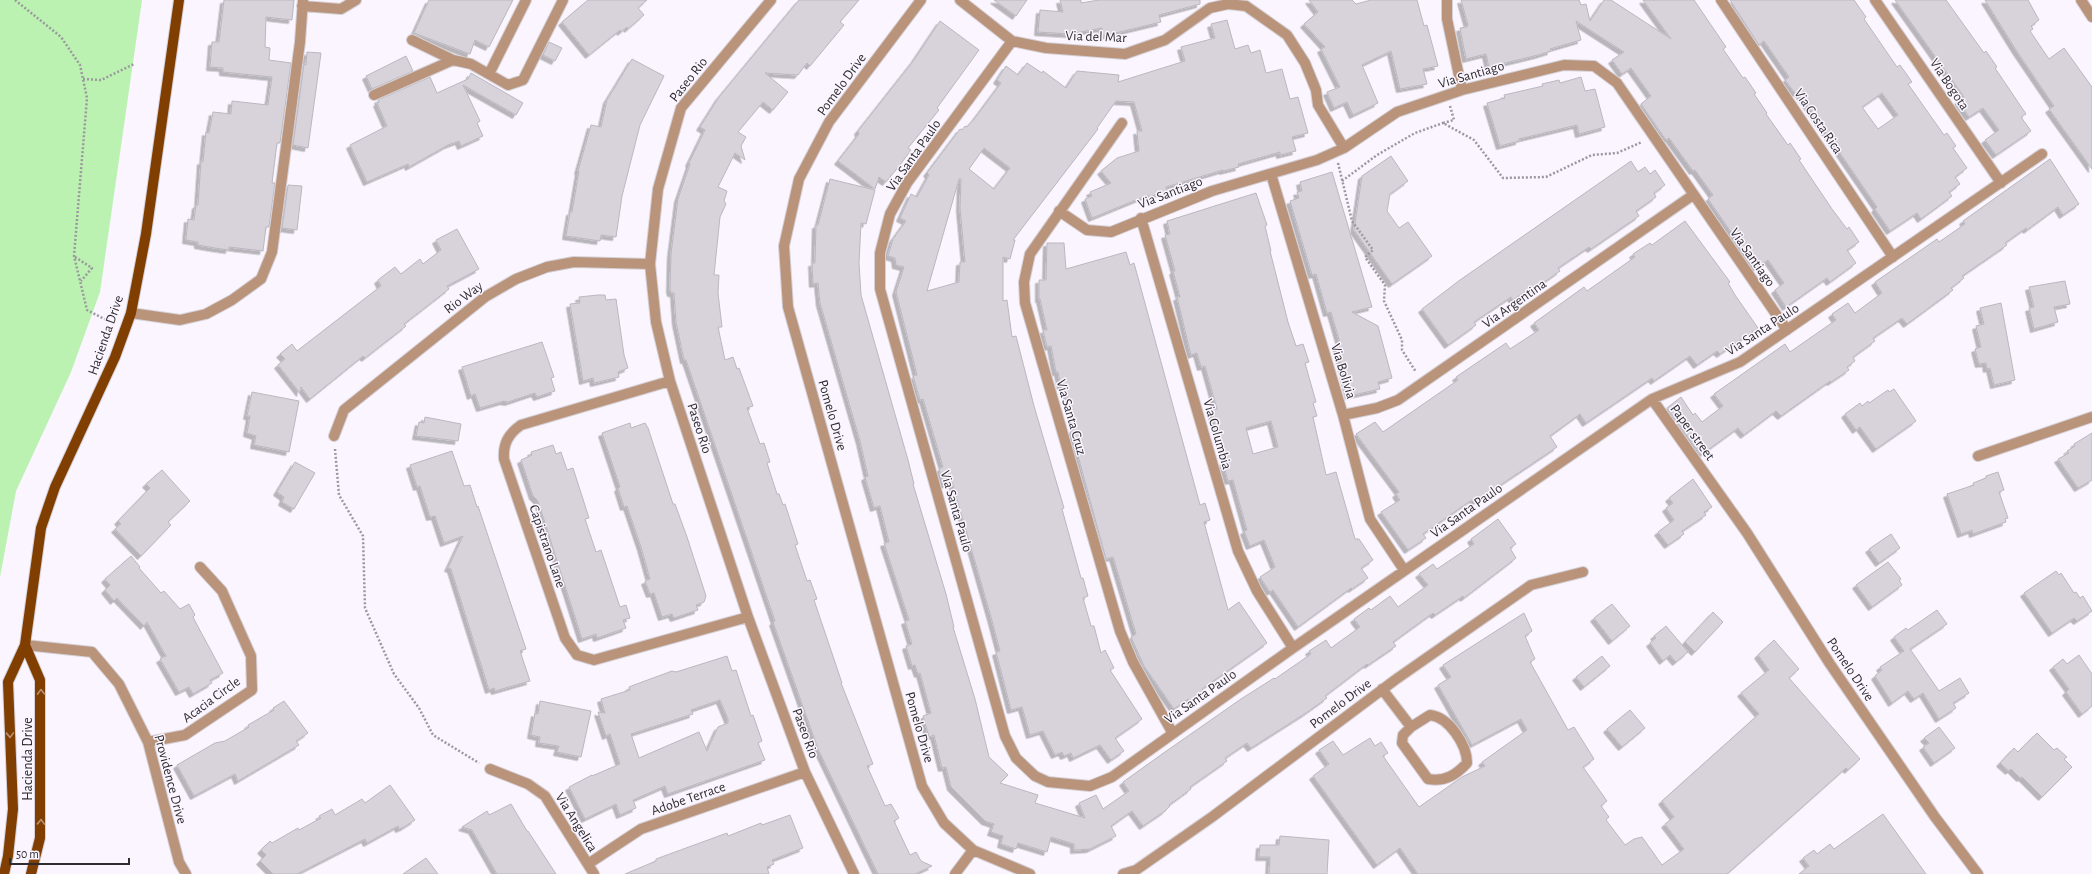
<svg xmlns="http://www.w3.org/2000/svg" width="2092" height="874" font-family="'Alegreya Sans',sans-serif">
  <defs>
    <filter id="shadow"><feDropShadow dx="-3.5" dy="3.5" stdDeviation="0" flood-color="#0004"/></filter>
  </defs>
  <rect width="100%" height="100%" fill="#faf5fe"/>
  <path fill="#bbf2b1" d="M0 0H142L100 292 71 372 16 491 0 577Z"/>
  <path fill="#d8d3db" stroke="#bbb7bf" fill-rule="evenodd" filter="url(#shadow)" d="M224 0H294L292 20 266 17 265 47 270 48 269 60 291 63 280 143H277L272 183H275L269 227H266L263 251 229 247V250L215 248 198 245V242L186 240 188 219 194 220 196 205H198L201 161 203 162 206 132 209 133 213 112 231 114 232 101 268 105 272 77 223 72V68L210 67 212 42H219Z
    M429 0H513L489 47 475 40 470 54 414 33Z
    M588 0H647L638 8 644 15 628 29 627 27 621 32 620 30 589 55 562 22Z
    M799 0H859L840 22 844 25 810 66 807 63 798 75 765 73 788 92 773 110 763 102 738 132 746 137 741 146 745 160 735 153 718 187 727 191 724 201 726 204 720 217 714 275H719L718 293 722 327H718L725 360 733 357 737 369 739 368 753 406 747 408 760 444 764 443 770 462 767 463 777 494H779L783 505 785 504 798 544 795 545 807 581 810 580 817 599 814 600 842 683H841L873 764 867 766 885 806 891 804 899 818 894 821 910 855 916 852 921 861 932 866 915 874H878L818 749 773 622 775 621 686 360H684L676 322 674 293H671L670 289 671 254 678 199 690 164 689 163 705 130 700 127 719 97Z
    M994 0H1027L1016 16Z
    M1060 0H1081V3L1099 0H1200V4L1159 15 1161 22 1103 36 1102 28 1070 34 1038 32 1040 10 1063 12Z
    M1309 0H1352L1356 4 1371 0H1417L1424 26 1427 25 1438 66 1423 69 1427 84 1400 89 1391 51 1362 65 1378 103 1353 115 1347 102 1334 108 1327 92 1340 87 1321 49 1325 47 1304 24 1318 12Z
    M1461 0H1579L1581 5 1586 4 1590 21 1604 0H1611L1671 39 1643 0H1694L1726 47 1723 49 1743 78 1745 77 1756 93 1754 94 1767 113 1766 114 1788 145 1790 143 1801 159 1799 160 1832 209 1847 229 1849 227 1859 242 1847 250 1856 263 1830 282 1827 278 1786 307 1775 290 1784 283 1768 260 1756 268 1708 199 1713 195 1695 170 1693 171 1669 138 1666 140 1641 104 1651 96 1631 68 1622 74 1612 60 1624 52 1576 21 1581 40 1550 49 1551 51 1538 55 1489 67 1486 54 1466 59 1460 28 1467 27 1468 25Z
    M1730 0H1854L1866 17 1864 19 1897 67 1900 65 1912 82 1908 84 1944 135 1947 133 1956 146 1953 148 1967 168 1955 177 1960 184 1949 192 1952 196 1921 219 1917 213 1890 231 1875 209 1877 207 1801 96 1797 92 1795 93 1785 80 1789 77 1764 41 1759 45ZM1882 93 1898 115 1878 129 1862 107Z
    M1895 0H1946L1984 53 1986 51 1997 67 1995 68 2026 114 2021 117 2031 131 1996 155 1985 140 1999 130 1983 108 1969 117 1958 101 1964 97Z
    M1985 0H2028L2039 20 2031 26 2033 29 2030 31 2049 59 2064 48 2092 87V169L2049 109 2054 106 2016 50Z
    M1227 20 1235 49 1248 45 1251 53 1260 50 1266 73 1282 69 1290 99 1298 97 1308 133 1292 137 1296 151 1280 155V152L1238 164 1239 167 1223 171V170L1166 187 1167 191 1149 197 1148 195 1092 218 1085 199 1092 196 1090 192 1111 183 1101 171 1117 158 1139 151 1137 131H1142L1134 102 1116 101 1097 128 1098 129 1013 240H1015L1010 259 1003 257V301L1007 300 1012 337 1016 336 1034 406 1064 508 1062 509 1081 578H1083L1088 596 1083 598 1091 626H1094L1101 653 1105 650 1114 668 1110 670 1142 719 1115 738 1124 751 1111 760 1100 745 1073 758 1071 753 1064 756 1062 752 1055 755 1043 731 1030 735 1022 707 1011 710 996 652 1000 651 991 617 952 482 944 485 939 469 943 467 923 399 920 400 913 376 917 375 896 292 904 267 896 265 895 258 888 256 893 239 906 221 900 218 911 194 917 197 929 175 927 173 960 129 962 130 965 126 967 127 975 118 1001 83 997 80 1006 66 1018 75 1027 63 1042 73 1043 71 1066 88 1077 71 1119 75 1118 82 1185 61 1181 47 1215 38 1211 24ZM984 148 1010 168 994 189 969 169ZM959 179H961L960 208 965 262H960L959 282 927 291Z
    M940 21 979 50 937 108 939 110 908 148 911 150 900 165 886 182 879 177 875 189 838 161 859 134 858 131 914 60Z
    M549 42 562 48 555 61 543 55Z
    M307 52 321 53 308 148 293 145 304 64 306 65Z
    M406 56 413 71 372 89 366 76Z
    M632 59 664 76 640 125 622 196 616 237 601 235 600 241 566 236 570 212H572L579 171H578L591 125 601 127 607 100Z
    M471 73 523 103 516 115 463 85 480 121 477 123 483 136 461 146 459 141 448 145 409 167 408 164 367 182 350 145 387 126 377 103 379 102 378 100 430 77 437 93 468 79Z
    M1581 77 1585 91 1595 89 1605 127 1579 134 1577 125 1519 139V141L1500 146 1487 103 1505 98 1504 95 1543 86 1542 84 1559 80 1560 83Z
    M1391 156 1408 181 1390 194 1387 211 1399 228 1408 222 1432 256 1392 284 1354 230 1362 176Z
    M2050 159 2079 204 2063 215 2058 207 2027 230 2026 228 2005 243 2007 245 1962 276 1964 278 1951 288 1953 290 1907 324 1902 318 1873 338 1875 341 1853 357 1855 361 1847 367 1849 370 1831 382 1830 381 1781 416 1776 411 1744 435 1738 428 1701 455 1667 408 1681 397 1693 415 1695 413 1702 422 1723 406 1714 394 1785 344 1790 352 1836 320 1832 314 1848 303 1855 313 1882 293 1875 282 1937 239 1939 242 1965 224 1963 221Z
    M1631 161 1638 172 1645 167 1650 174 1655 170 1665 185 1654 193 1656 197 1636 211 1639 216 1591 249 1589 247 1558 268 1560 271 1526 295 1525 292 1513 300 1511 297 1474 322 1476 325 1448 345 1422 309 1460 280Z
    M1332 172 1372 307 1352 312 1378 326 1392 378 1378 382 1380 389 1349 396 1336 344 1340 343 1331 312 1327 313 1316 274 1312 275 1290 201 1299 198 1297 192 1302 191 1300 182Z
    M830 179 875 190 866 224 861 223 859 263 861 295 908 460 914 484H913L946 594 954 627H953L975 699 989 757 1008 775 1000 783 1038 795 1035 803 1085 818 1079 803 1096 795 1103 809 1129 791 1123 782 1165 752 1241 699 1274 678 1275 679 1311 654 1309 651 1326 640 1331 648 1360 627 1354 619 1369 608 1371 610 1390 596 1398 607 1428 585 1419 574 1433 564 1437 569 1474 544 1471 539 1498 519 1516 544 1510 548 1516 558 1464 598 1463 596 1435 615 1433 613 1393 642 1396 646 1368 665 1367 664 1325 696 1327 698 1306 713 1251 748 1247 743 1225 758 1227 761 1190 787 1191 789 1169 805 1170 806 1165 811 1143 826 1132 811 1111 826 1116 836 1090 849 1074 850V844L1051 837 1047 852 1018 843 1016 849 1001 844 1003 836 991 832 994 824 985 821 951 787 946 767 942 768 934 735 929 737 923 716 931 713 920 673 918 674 915 665 912 666 906 646 912 644 905 621 909 620 884 543 889 542 880 506 874 508 865 477 868 476 860 441 820 303 818 283 813 284 812 263H815L816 225H818Z
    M288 185 302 186 297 230 282 228Z
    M1256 193 1267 225 1265 226 1271 251H1270L1288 322 1296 346 1303 344 1309 362 1305 363 1316 402 1313 403 1317 416 1313 417 1326 475 1336 472 1355 539H1359L1373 560 1361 568 1368 578 1352 589 1351 588 1298 627 1273 590 1270 592 1260 577 1275 567 1264 540 1250 546 1244 531 1247 530 1233 480 1228 481 1223 462 1228 461 1219 428 1216 429 1211 410 1217 409 1205 366 1201 367 1197 353 1191 355 1177 297H1180L1173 271H1175L1165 235 1170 234 1167 221ZM1271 421 1278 447 1253 454 1246 428Z
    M1685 221 1730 282 1728 283 1735 295 1758 328 1720 354 1717 351 1697 365 1690 356 1654 381 1652 378 1586 423 1580 414 1550 436 1557 447 1475 502 1473 499 1423 534 1426 538 1408 550 1381 512 1400 500 1396 494 1399 492 1356 434 1375 422 1383 432 1458 380 1456 377 1506 343 1510 349 1539 330 1534 323 1584 287 1587 291 1635 257 1633 254 1650 243 1652 245Z
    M457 229 479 269 447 286 449 289 404 324 406 326 365 358 363 356 310 399 301 387 300 393 278 365 285 359 280 354 292 344 297 351 381 286 378 280 395 267 401 274 420 259 423 264 441 250 436 240Z
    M1047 243H1064L1066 269 1126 252 1130 265 1134 263 1200 505 1205 503 1210 520 1204 522 1228 610 1239 602 1267 643 1202 689 1204 692 1191 702 1188 699 1174 709 1144 666 1131 637 1136 634 1113 557 1106 559 1081 467 1072 432 1075 427 1064 385 1061 386 1058 372H1056L1051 346 1047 347 1043 330H1047L1040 299H1039V280H1046Z
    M2065 281 2070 304 2054 307 2058 322 2034 329 2029 308 2034 307 2029 287Z
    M598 295H605L606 300 616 299 624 355 628 368 618 372 619 377 594 383 593 378 583 381 570 304 580 303 579 297Z
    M2001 303 2015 380 1994 385 1990 368 1987 369 1986 363 1979 364 1975 349 1981 347 1976 326 1984 324 1980 308Z
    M542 342 554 377 551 378 555 391 537 397 535 393 508 402 504 401 480 408 475 394 471 396 462 367Z
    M1894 389 1916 421 1876 449 1860 427 1856 430 1845 414 1860 403 1862 406 1868 401 1869 403 1888 390 1889 392Z
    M252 392 299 401 289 452 254 445 256 436 247 433 250 416H247Z
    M425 417 461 424 458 441 416 436 419 422 424 423Z
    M630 423 631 428 645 423 648 428 673 504H675L687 537 706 596 704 602 696 605 698 610 674 618 672 614 662 617 654 593 650 594 645 581 650 579 641 547 627 506 624 507 618 488 620 487 602 433Z
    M2092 433V480L2078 488 2058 459 2069 453 2067 451 2075 446 2074 444Z
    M553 445 556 454 561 452 567 470 573 468 589 518 585 519 596 552 601 550 620 607 626 605 630 618 623 620 626 628 597 638 596 634 582 639 538 501 533 496 521 460 532 455 531 452Z
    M452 451 464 486 470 485 477 507 478 506 526 649 520 651 530 681 495 691 494 688 489 690 451 569 448 568 463 536 444 543 435 516 430 517 420 486 417 487 410 465Z
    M295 462 315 473 294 509 282 502 284 497 277 492Z
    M162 470 190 501 168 522 171 525 141 556 115 529 121 524 118 521 150 488 146 484Z
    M1998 472 2004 490 1999 492 2008 518 2005 519 2006 522 1973 534 1972 530 1961 534 1947 494 1974 485 1973 483 1986 478V476Z
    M1693 479 1712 507 1704 512 1706 515 1682 531 1684 534 1668 545 1658 532 1674 520 1666 508 1673 503 1669 498Z
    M1891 534 1900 548 1879 563 1869 549Z
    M131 556 140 567 139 568 161 593 164 591 180 609 189 604 195 615 193 617 196 623 223 673 210 680 212 683 193 694 189 687 179 692 160 659 166 656 147 622 144 626 117 598 114 601 105 590 110 585 105 579Z
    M1888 562 1901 579 1899 580 1902 585 1872 607 1856 585Z
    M2056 571 2059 575 2061 573 2074 593 2076 592 2080 598 2083 596 2092 611 2077 621 2074 618 2052 633 2024 593Z
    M1612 604 1630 626 1612 641 1594 618Z
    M1937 610 1947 624 1910 649 1939 691 1960 678 1969 693 1953 703 1956 708 1939 719 1923 693 1914 699 1908 691 1892 703 1875 676 1882 670 1880 667 1904 651 1894 637 1906 628 1908 630Z
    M1713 612 1723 622 1695 652 1685 642Z
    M1524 613 1532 631 1525 636 1535 659 1530 662 1568 730 1574 727 1594 759 1583 767 1607 801 1601 806 1609 817 1606 820 1625 845 1634 839 1642 837 1662 865 1684 849 1665 824 1674 817 1662 801 1759 714 1741 693 1769 670 1758 655 1774 640 1799 669 1789 678 1860 759 1848 770 1846 768 1727 874H1418L1400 848 1377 865 1313 776 1329 764 1319 750 1333 741 1343 755 1370 738 1375 746 1381 742 1388 753 1383 756 1419 807 1462 777 1485 766 1482 762 1527 730 1521 719 1472 745 1438 685 1451 677 1443 665Z
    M1666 626 1688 652 1676 662 1670 655 1663 661 1650 643 1656 638 1654 636Z
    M2079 655 2092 674V706L2082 714 2066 692 2069 689 2053 667 2063 659 2067 664Z
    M727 656 732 671 736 670 751 716 753 715 762 741 758 743 765 760 668 794 665 786 633 800 636 808 620 815 616 804 585 819 569 787 592 775V776L620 764 610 734 606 736 598 712 605 713 601 699 630 690 629 687 634 685 672 671 676 672ZM720 700 728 719V723L718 727 707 751 699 732 639 758 631 734 693 714 691 710Z
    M1602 656 1610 666 1584 687 1576 677Z
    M284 701 308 733 296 741 299 745 238 781 235 774 194 796 177 765 215 743 225 741 249 727 248 725 274 710 273 708Z
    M540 701 591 711 581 757 557 752 559 746 539 743 540 737 531 735 535 713 538 714Z
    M1630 710 1645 728 1622 747 1607 729Z
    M1939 727 1955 748 1934 763 1923 747 1929 743 1924 738Z
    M2037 733 2054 750 2057 748 2067 757 2064 759 2072 767 2042 797 2022 777 2020 778 2011 769 2009 771 2000 763 2014 748 2018 752Z
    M390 785 415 820 404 827 399 829 398 826 367 843 365 839 361 841 297 874H273L260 861 266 855 261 850 270 841 272 843 298 828 299 830 321 818 319 816 332 809 335 815 362 799 365 803Z
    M511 804 527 831H528L556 874H497L472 830 462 827 487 811 489 815Z
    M1883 814 1926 874H1799L1809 866 1803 858 1814 850 1817 854 1830 844 1834 849Z
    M790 815 803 848 772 860 774 864 767 867 769 874H625L656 861V859L727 833 728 836 761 823 762 825Z
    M1280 836 1329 840 1327 874H1269L1270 857H1259L1260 845H1279Z
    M426 858 438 874H403Z"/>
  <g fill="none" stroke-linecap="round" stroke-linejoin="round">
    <g stroke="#d5d1d9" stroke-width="12">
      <path id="minor" d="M771 0 681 108 658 189 650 264 656 322 670 381 748 617 805 772 854 874
        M921 0 829 122 799 179 784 246 788 307 922 786 944 823 973 850 1030 874
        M960 0 1012 41 1046 48 1125 54 1165 40 1210 8 1228 4 1246 6 1287 35 1305 63 1316 90 1318 105 1344 148
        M1447 0V19L1462 90
        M1721 0 1893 257
        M1875 0 2001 183
        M2081 0 2092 17
        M302 6 341 9 356 0
        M412 40 453 60 471 64 508 85 523 80 563 0
        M1012 41 907 183 890 214 880 253V289L1005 736 1016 758 1035 776 1048 782 1090 786 1112 777 1293 648 1652 399 1740 362 2042 154
        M489 74 526 0
        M374 95 453 60
        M1122 123 1030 254 1024 282 1025 303 1120 631 1133 662 1172 732
        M1271 174 1343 415 1370 519 1404 570
        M1059 211 1087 230 1111 232 1212 191 1317 160 1344 148 1397 112 1462 90 1564 65 1594 66 1617 83 1787 330
        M1141 218 1238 551 1257 591 1293 648
        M131 313 180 320 206 314 232 300 261 279 272 252 300 42 303 0
        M670 381 521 425C508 434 503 444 504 459L565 638 577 655 594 660 748 617
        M1652 399 1747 533 1830 664 1935 817 1978 874
        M1343 415 1377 408 1398 400 1693 195
        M334 436 344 410 485 297 516 279 547 267 574 262 650 264
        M1978 456 2092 417
        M25 645 92 652 119 684 148 742 179 862 186 874
        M1382 689 1411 727 1430 715C1449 717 1467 745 1467 763 1456 775 1445 782 1428 779L1402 743 1403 735 1411 727
        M148 742 185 735 252 690 251 656 222 591 200 567
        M490 769 528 784 545 796 594 874
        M588 864 641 829 805 772
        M955 874 973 850
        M1123 874 1136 870 1212 817 1395 680 1531 585 1583 572"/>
    </g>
    <g stroke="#d5d1d9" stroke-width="12">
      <path id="major" d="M25 645 40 680V838L31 874
        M4 874 8 856 13 809 8 682 25 645 41 528 55 487 115 357 131 313 146 234 179 0"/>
    </g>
    <path stroke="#9c989e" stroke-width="2.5" stroke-dasharray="2 2" stroke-linecap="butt" d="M15 0 61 37 80 65 87 98 74 256 87 310 114 324
      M83 79 101 80 134 64
      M1450 106 1454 120 1443 123 1474 140 1503 178 1546 177 1592 155 1617 153 1642 142
      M1338 163 1352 221 1373 250 1365 257 1385 285 1384 301 1402 340V350L1416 372
      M1342 181 1377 155 1415 133 1443 123
      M75 257 92 268 81 281
      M335 449 339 495 363 536 365 608 394 674 419 708 433 735 479 763"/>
    <use href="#minor" stroke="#ba947a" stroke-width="10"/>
    <use href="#major" stroke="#803f00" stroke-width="10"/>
  </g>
  <defs><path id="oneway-chevron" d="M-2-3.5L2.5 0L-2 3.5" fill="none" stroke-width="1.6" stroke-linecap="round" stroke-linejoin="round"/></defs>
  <g stroke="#b79172">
    <use href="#oneway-chevron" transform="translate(41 692) rotate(-91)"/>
    <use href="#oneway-chevron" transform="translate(10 735) rotate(88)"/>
    <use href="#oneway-chevron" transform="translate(41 822) rotate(-88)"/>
  </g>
  <g text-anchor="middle" stroke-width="3" stroke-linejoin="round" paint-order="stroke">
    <g font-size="14" fill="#2e2c2f" stroke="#faf5fe">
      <text transform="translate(1096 36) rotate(2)" y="5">Via del Mar</text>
      <text transform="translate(1471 74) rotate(-16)" y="5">Via Santiago</text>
      <text transform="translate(688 79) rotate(-52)" y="5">Paseo Rio</text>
      <text transform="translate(841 84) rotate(-54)" y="5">Pomelo Drive</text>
      <text transform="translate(1950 84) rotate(56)" y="5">Via Bogota</text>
      <text transform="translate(1819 121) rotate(56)" y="5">Via Costa Rica</text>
      <text transform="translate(913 155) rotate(-55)" y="5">Via Santa Paulo</text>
      <text transform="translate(1170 192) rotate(-21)" y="5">Via Santiago</text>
      <text transform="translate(1753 257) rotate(55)" y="5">Via Santiago</text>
      <text transform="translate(463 297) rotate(-37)" y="5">Rio Way</text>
      <text transform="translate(1514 303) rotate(-35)" y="5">Via Argentina</text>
      <text transform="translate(1762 329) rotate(-33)" y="5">Via Santa Paulo</text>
      <text transform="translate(105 335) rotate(-71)" y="5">Hacienda Drive</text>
      <text transform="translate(1344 371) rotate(73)" y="5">Via Bolivia</text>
      <text transform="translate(833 415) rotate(74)" y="5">Pomelo Drive</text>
      <text transform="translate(1072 417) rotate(74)" y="5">Via Santa Cruz</text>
      <text transform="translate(700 428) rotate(72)" y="5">Paseo Rio</text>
      <text transform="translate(1693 432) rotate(54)" y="5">Paper street</text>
      <text transform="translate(1218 434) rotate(74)" y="5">Via Columbia</text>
      <text transform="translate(1466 510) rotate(-35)" y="5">Via Santa Paulo</text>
      <text transform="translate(957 511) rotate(74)" y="5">Via Santa Paulo</text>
      <text transform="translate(548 546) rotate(71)" y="5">Capistrano Lane</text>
      <text transform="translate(1851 669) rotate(56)" y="5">Pomelo Drive</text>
      <text transform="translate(1200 696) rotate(-35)" y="5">Via Santa Paulo</text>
      <text transform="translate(211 699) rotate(-36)" y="5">Acacia Circle</text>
      <text transform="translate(1340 703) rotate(-37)" y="5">Pomelo Drive</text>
      <text transform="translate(920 727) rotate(74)" y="5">Pomelo Drive</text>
      <text transform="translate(806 733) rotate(70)" y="5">Paseo Rio</text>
      <text transform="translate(27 759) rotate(-90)" y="5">Hacienda Drive</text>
      <text transform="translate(171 779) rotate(75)" y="5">Providence Drive</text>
      <text transform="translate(688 798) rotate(-19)" y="5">Adobe Terrace</text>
      <text transform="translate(577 822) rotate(58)" y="5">Via Angelica</text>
    </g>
  </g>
  <path d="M10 858v6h119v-6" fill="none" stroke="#2e2c2f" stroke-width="2"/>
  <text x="16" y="858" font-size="12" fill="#2e2c2f" stroke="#faf5fe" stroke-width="3" paint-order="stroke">50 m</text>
</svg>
